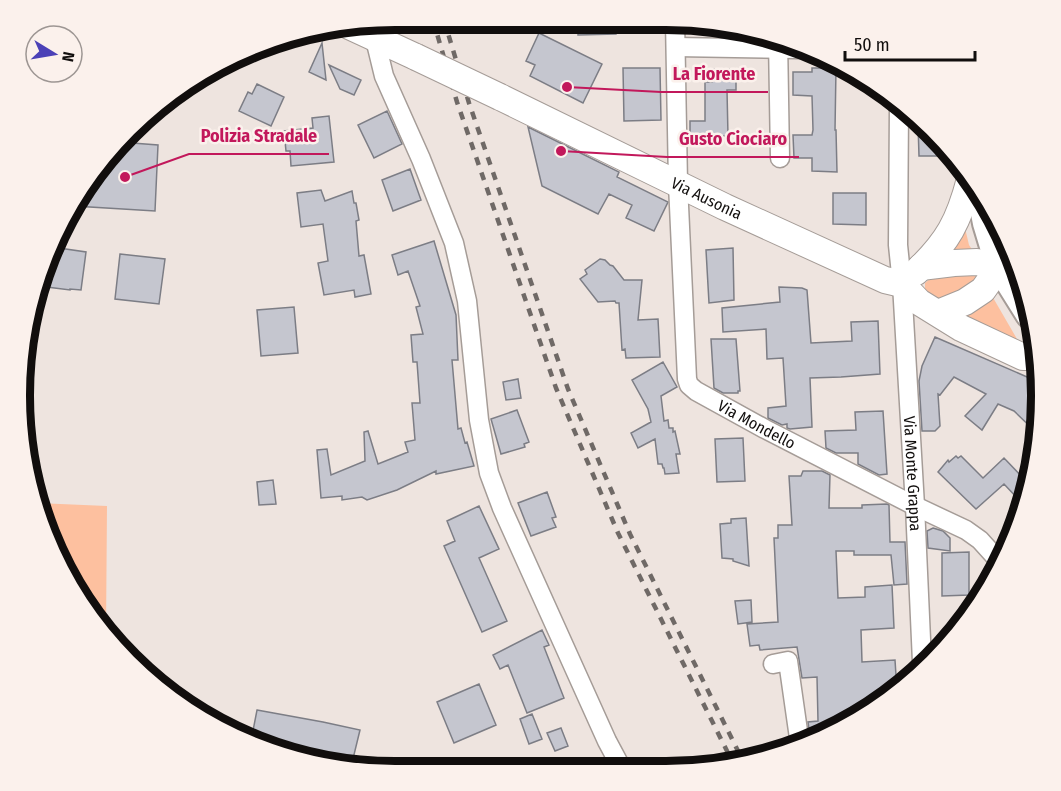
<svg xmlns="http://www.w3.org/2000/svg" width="1061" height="791" font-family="'Fira Sans Condensed',sans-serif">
  <rect width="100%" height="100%" fill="#eee4df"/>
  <path fill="#fdc09f" d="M965 228 969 245 975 254 954 257 951 249Z
    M978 270 973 284 942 304 925 292V283L931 278Z
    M988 289 1024 351 963 317Z
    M37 503 107 506 106 632 97 624 40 517Z"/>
  <path fill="#c5c6cf" stroke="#7c7d85" stroke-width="1.5" d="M578 20H616V34L578 35Z
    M539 33 602 64 583 103 530 76 535 65 526 61Z
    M322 43 326 80 309 72Z
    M329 65 361 80 354 95 340 89Z
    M623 68H660L661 120 624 121Z
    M812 68H836L835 130H836L837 172 812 171V158H794L793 135H812L813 130 812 96 793 95V72H812Z
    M712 69H736V90H727L728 136H714L715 143H690V121H705V82H712Z
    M257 84 284 97 271 126 239 111 248 92 252 94Z
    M387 111 402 144 374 158 358 125Z
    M329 116 334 162 291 166 290 151H286L284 131 313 128 312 118Z
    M918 124 937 142 953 156H919Z
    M528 127 619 172 617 177 668 202 654 231 626 218 632 205 609 194 598 214 542 186Z
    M119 142 158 145 155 211 74 206 113 147Z
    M410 169 421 200 393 211 382 180Z
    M321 190 325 201 352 191 354 203H356L359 220 356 221 359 256 364 255 371 294 355 297 354 290 324 295 318 263 328 261 323 224 301 227 297 193Z
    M833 193H866V225L833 224Z
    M434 241 456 315 458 360H452L458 429 461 428 465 443 467 442 474 466 436 474V471L397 490 367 500 362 497 342 500V496L321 498 317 450 327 449 331 475 365 461 364 432 368 431 378 464 408 452 405 442 415 440 412 403H420L417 362H413L411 335 423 334 416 307 420 306 408 271 398 275 392 255Z
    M52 247 86 252 81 290 70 289V290L39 286Z
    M733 248 734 300 709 303 706 250Z
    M120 254 165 259 159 304 115 299Z
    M600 259 605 260 610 265 613 266 624 280H642L638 320 658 319 660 357 626 358 625 349 622 350 619 303H616L615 301 598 302 580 279 587 274 585 270Z
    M779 287 802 288 807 290 811 343 852 341 851 322 878 321 880 374 841 377 810 378 812 427 790 429 787 428V424L782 425 768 418V408L786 406 783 358 767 359 766 329 723 332 722 308 780 302Z
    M294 307 298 353 261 356 257 310Z
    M935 337 1034 380 1038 434 1014 411 998 404 982 430 965 416 986 394 954 377 940 395 938 394 940 426 935 431H922L919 381 922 366Z
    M711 339H736L740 391H738V393H723L714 388Z
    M663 362 677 387 661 396 664 421 668 420 669 428H673V432L675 431 680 454H676L679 473 665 474 664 468H663L662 464H658L655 439 638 448 631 433 651 422 648 409 632 380Z
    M518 379 521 398 506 400 503 382Z
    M517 410 529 442 524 444 525 447 501 454 491 419Z
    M883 411 887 474 879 475 858 464V453H836L826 448 825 431 856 430 855 412Z
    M743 438 745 481 717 482 715 439Z
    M956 456 958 458 961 456 983 478 1004 458 1026 481 1019 500 1004 484 976 509 938 472 948 460 949 462Z
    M803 471H822L830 475 829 508H862V505L887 504 889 505 890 542H905L907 584 894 585 891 555H854V551H836L838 598 865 597V587L892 585 894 628 861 630 862 662 895 660 897 691 894 694 811 742 808 722 818 721 817 677 802 678 797 647 760 650 759 645 750 646 747 624 778 622 774 538H778V525H792L789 476H801Z
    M273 480 276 504 259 505 257 482Z
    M547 492 556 517 552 518 556 527 531 536 518 503Z
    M479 506 499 549 479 558 507 621 482 632 444 546 455 541 447 521Z
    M746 518 749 566 733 561V559L722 558 720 524 731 523V519Z
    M933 528 943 531 950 538V551L928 548 927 531Z
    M969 552V595L942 596V553Z
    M751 600 752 622 738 624 735 601Z
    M542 630 549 645 544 647 564 698 527 713 508 665 500 669 493 655Z
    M479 684 496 725 454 743 437 702Z
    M257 710 323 722 360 730 351 767 275 752 251 741Z
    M532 714 542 739 529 744 520 719Z
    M561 728 568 746 555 751 547 733Z"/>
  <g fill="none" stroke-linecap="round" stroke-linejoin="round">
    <g stroke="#a59c97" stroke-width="21">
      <g id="street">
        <path id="s1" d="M675 20 678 184 687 379 689 385 696 391 765 429 915 506 966 530 980 540 999 561"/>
        <path d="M375 39 384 76 421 159 454 243 467 301 479 420 489 473 502 508 607 741 622 769"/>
        <path d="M778 39 780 158"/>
        <path d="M676 47 799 49"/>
        <path id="s2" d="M899 106 898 245 902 284 915 506 922 662"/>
        <path d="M773 664 788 661 800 745"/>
      </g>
    </g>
    <g stroke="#a59c97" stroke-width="28">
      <g id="secondary">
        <path d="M349 26 416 57"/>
        <path id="s3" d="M500 97 725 207 885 280 902 284 919 302 961 328 1023 357H1033"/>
        <path d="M921 267 954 263 977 262 1000 266 983 290 965 302 938 313"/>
        <path d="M916 272C948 242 959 221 970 179"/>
      </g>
    </g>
    <g stroke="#a59c97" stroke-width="32">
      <path id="primary" d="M984 208 987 223 1000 266 1030 314"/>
    </g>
    <use href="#street" stroke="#fff" stroke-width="18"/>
    <use href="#secondary" stroke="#fff" stroke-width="26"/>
    <use href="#primary" stroke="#fff" stroke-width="28"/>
    <path stroke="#6f6966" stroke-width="4.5" stroke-dasharray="8 8" stroke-linecap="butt" d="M433 20 457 102 556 388 618 533 733 763
      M444 20 469 103 568 389 630 534 743 761"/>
    <g stroke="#a59c97" stroke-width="28" stroke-linecap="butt">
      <path id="secondary-bridge" d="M416 57 500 97"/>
    </g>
    <use href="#secondary-bridge" stroke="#fff" stroke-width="26"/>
  </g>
  <g text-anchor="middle" stroke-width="5" stroke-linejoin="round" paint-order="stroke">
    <g font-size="16" fill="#110e0d" stroke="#fbf1ec">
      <text dy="6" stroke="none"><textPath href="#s3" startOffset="230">Via Ausonia</textPath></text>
      <text dy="6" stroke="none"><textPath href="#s1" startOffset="444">Via Mondello</textPath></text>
      <text dy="6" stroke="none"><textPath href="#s2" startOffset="368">Via Monte Grappa</textPath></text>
    </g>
  </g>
  <path d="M0 0H1061V791H0ZM395 30H666A365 365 0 0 1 1031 395V396A365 365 0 0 1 666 761H395A365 365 0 0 1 30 396V395A365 365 0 0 1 395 30Z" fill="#fbf1ec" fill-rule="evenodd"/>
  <path fill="none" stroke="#110e0d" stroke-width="8" d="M395 30H666A365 365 0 0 1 1031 395V396A365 365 0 0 1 666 761H395A365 365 0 0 1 30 396V395A365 365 0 0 1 395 30Z"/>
  <path fill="none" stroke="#c2185b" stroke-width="2" d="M567 87L661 92H768M125 177L189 154H329M561 151L667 157H799"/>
  <g fill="#c2185b" stroke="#fbf1ec" stroke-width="2">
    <circle cx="567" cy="87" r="6"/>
    <circle cx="125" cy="177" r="6"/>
    <circle cx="561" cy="151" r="6"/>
  </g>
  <g font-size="18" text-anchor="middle" font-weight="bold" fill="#c2185b" stroke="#fbf1ec" stroke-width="5" stroke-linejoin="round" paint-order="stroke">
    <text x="714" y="80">La Fiorente</text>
    <text x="259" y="142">Polizia Stradale</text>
    <text x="733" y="145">Gusto Ciociaro</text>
  </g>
  <g transform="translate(54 54) rotate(101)"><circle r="28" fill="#fbf1ec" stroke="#9d9693" stroke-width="1.5"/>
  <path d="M0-4.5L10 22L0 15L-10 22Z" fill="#4b41b7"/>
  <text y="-9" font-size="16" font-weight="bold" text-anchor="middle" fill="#110e0d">N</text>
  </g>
  <path d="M845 51v9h130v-9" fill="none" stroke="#110e0d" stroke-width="3"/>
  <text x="854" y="51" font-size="18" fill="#110e0d" stroke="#fbf1ec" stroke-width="4.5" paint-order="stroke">50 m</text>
</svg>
